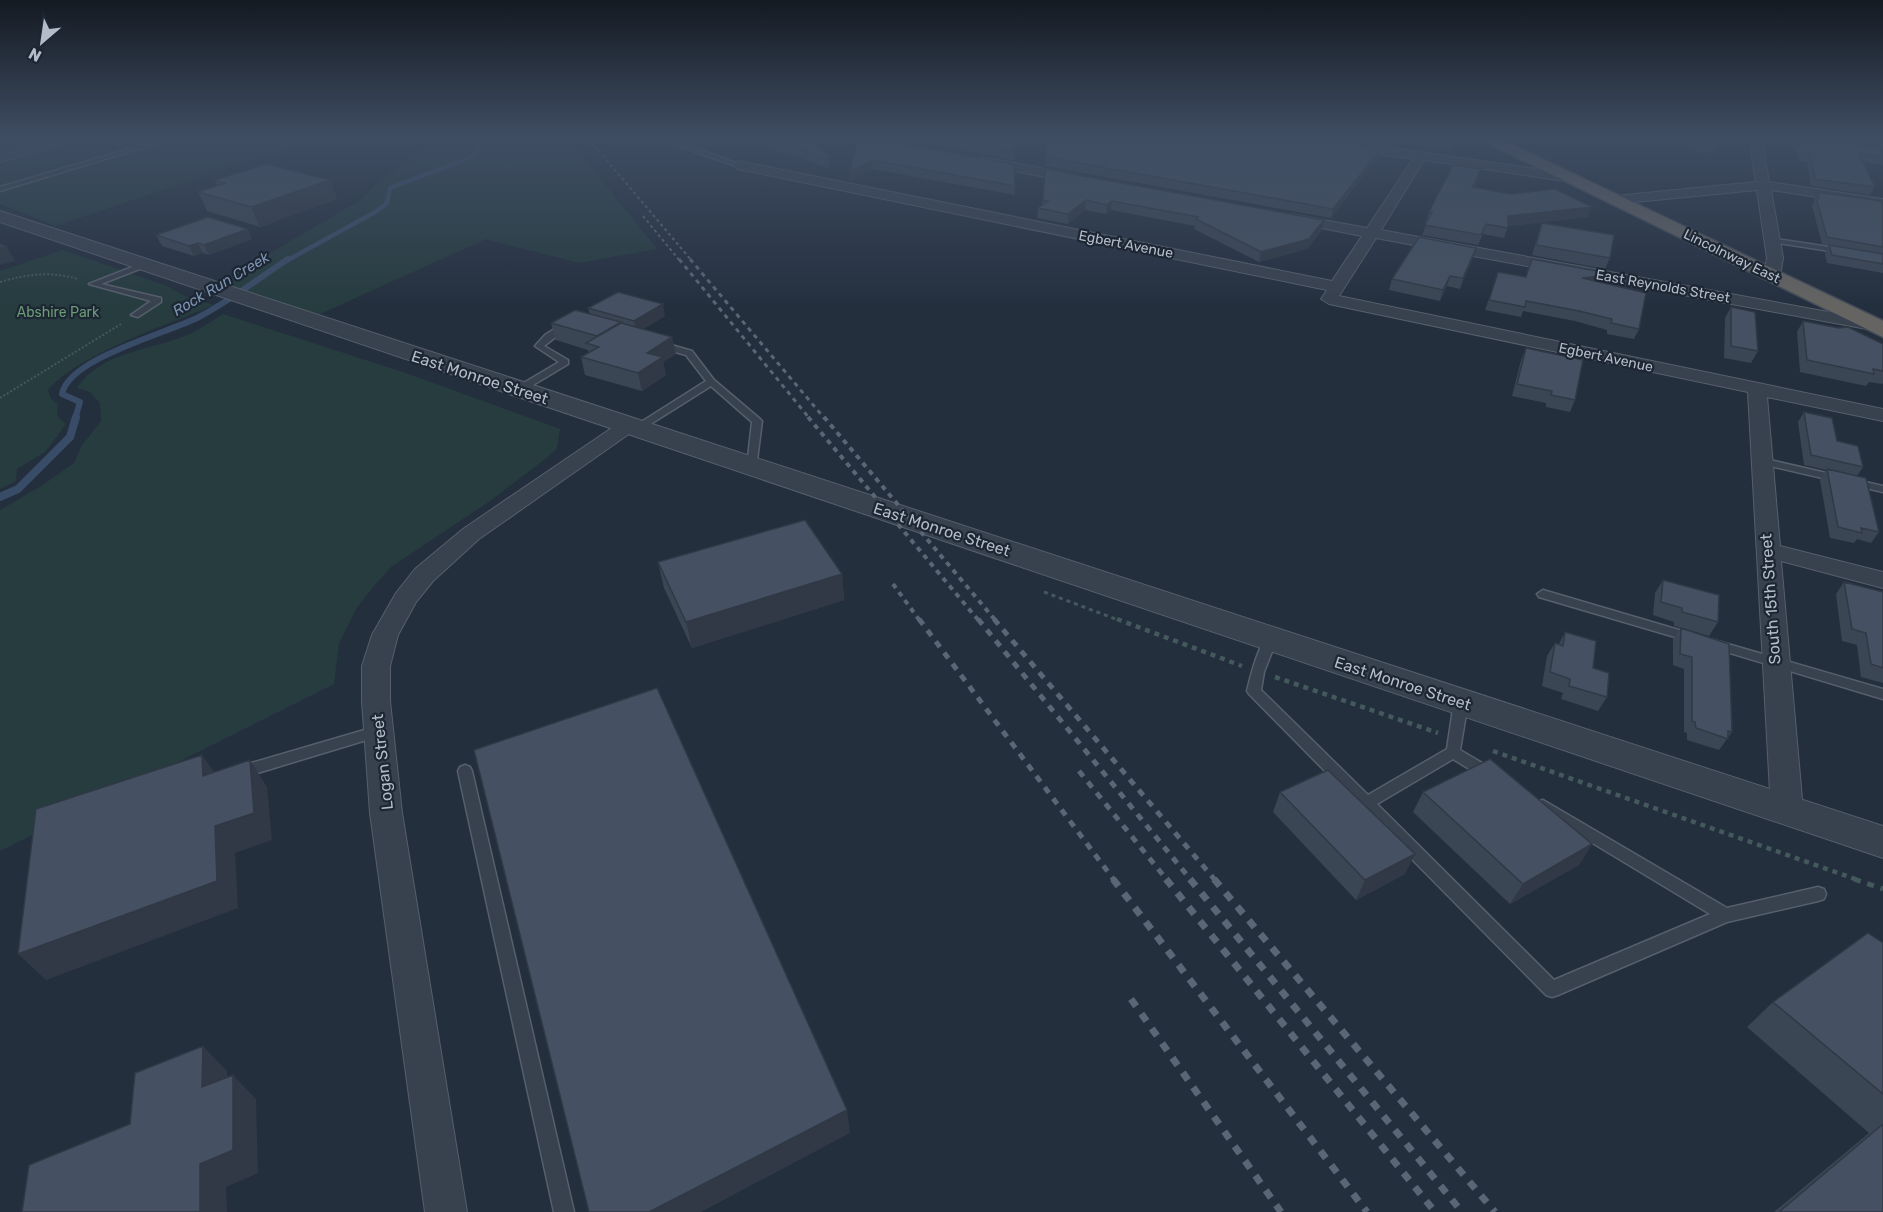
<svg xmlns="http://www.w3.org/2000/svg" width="1883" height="1212" font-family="Rubik,sans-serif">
  <rect width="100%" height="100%" fill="#242f3e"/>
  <path fill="#263c3f" d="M0 137H321L56 226 0 204Z
    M391 137H567L657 249 579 263 486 239 318 315 221 282 362 199 378 182 427 148 428 138 403 142Z
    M63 250 167 286 187 297 214 305C166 326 81 352 48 390L51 399 58 404C56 414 57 418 66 424L45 452 17 469 16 481 0 489V271Z
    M223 314 403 372 560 429 557 448 548 457 490 501 391 567 374 586 356 609 339 643 334 684 0 851V510L41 486 74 463 82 445 101 421 100 403 90 392 77 388C100 352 152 350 187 335 200 330 211 321 223 314Z"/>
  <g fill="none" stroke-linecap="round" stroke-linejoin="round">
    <path stroke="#394c67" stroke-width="4.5" d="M286 261 377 211 387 203 390 188 469 158 477 152 479 141 474 137"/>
    <path stroke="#394c67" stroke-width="6" d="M75 419 80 402 62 394C69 358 168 333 199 317 230 301 259 278 288 259"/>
    <path stroke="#394c67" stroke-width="8" d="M0 497 18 489 70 437 76 417"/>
    <g stroke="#565f6c" stroke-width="3">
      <path id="service" d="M169 137H178L0 191V187Z
        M677 137H683L679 142 741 165 736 166 673 144Z
        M1763 137H1780L1810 142 1807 144Z
        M1872 137H1878L1883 148V156L1880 154Z
        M1769 238 1843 249 1847 251 1843 253 1772 242 1768 240Z
        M140 264 147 266 101 284 161 298V302L138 317 131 315 151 301 89 284Z
        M564 323 571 325 544 346 568 360V364L523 391H517V387L559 362 535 346 545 335Z
        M661 342 692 351 714 380 760 419 762 421 756 468 752 469 747 466 752 422 711 386 641 430H635V426L706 381 686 355 658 347V343Z
        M1761 458 1883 486V492L1757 463 1756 461Z
        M1543 590 1696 635 1698 638 1692 642 1539 597 1537 594Z
        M1271 635 1277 639 1264 672 1261 690 1368 795 1447 749 1454 702 1456 699H1466L1468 702 1460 750 1494 770 1496 774 1494 778 1489 780 1484 778 1453 759 1377 804 1554 980 1710 914 1538 810 1536 806 1538 802 1543 800 1727 908 1818 887 1824 889 1826 894 1824 899 1818 901 1727 922 1558 995 1552 997 1546 995 1249 694 1247 691C1250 679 1259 639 1271 635Z
        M1714 640 1883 689V699L1710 647 1708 644Z
        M378 726 383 727 385 731 383 735 241 778 236 776 234 772 236 768 241 766Z
        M465 765 470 767 472 771 574 1212H554L458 771 460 767Z"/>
    </g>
    <g stroke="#565f6c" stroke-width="2">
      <path id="pedestrian" d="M72 137H88L0 162V156Z"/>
    </g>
    <g stroke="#565f6c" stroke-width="2">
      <path id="minor" d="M1286 137H1317L1571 174 1578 178 1571 182 1424 160 1381 230 1883 322V332L1376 238 1339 296 1883 409V421L1767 397 1780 546 1883 572V588L1781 561 1803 810 1798 819 1787 823 1776 819 1771 810 1748 392 1329 304 1321 299 1327 290 738 169 731 165 738 161 1332 281 1362 236 1291 222 1284 218 1291 214 1367 228 1413 159 1292 141Z
        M1749 137H1761L1769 182 1883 199V207L1771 190 1783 258 1780 275 1772 280 1764 275 1767 258 1757 190 1615 204 1608 200 1615 196 1756 182Z
        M981 157 1078 175 1085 179 1078 183 976 164 975 161Z
        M629 419 636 421 639 425 636 429 479 539 433 581 416 602 398 635 390 666V701L402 813 467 1212H425L370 813 362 701V666L372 635 396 593 415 569 463 529 622 421Z"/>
    </g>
    <g stroke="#565f6c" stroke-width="2">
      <path id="tertiary" d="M0 211 1883 826V858L0 222Z"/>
    </g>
    <g stroke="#434c59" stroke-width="3">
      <path id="trunk" d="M1475 137H1496L1883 321V337Z"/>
    </g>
    <path stroke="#44595c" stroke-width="2" stroke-dasharray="2 2" stroke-linecap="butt" d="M0 282C28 274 50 271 78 279
      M0 398 121 324"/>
    <path stroke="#44595c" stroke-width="3" stroke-dasharray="4 4" stroke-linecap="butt" d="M1044 592 1121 621"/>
    <path stroke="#44595c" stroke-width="4.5" stroke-dasharray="5 5" stroke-linecap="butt" d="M1117 619 1242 666
      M1275 677 1438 733
      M1493 751 1858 880"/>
    <path stroke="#44595c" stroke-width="5" stroke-dasharray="7 7" stroke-linecap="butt" d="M1854 879 1883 889"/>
    <use href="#service" fill="#38414e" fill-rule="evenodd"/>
    <use href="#pedestrian" fill="#38414e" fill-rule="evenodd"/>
    <use href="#minor" fill="#38414e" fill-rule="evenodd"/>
    <use href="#tertiary" fill="#38414e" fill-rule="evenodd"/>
    <use href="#trunk" fill="#656462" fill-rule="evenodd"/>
    <path stroke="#5a6575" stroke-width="2" stroke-dasharray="3 3" stroke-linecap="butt" d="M587 137 692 261
      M643 216 680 261"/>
    <path stroke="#5a6575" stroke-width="3" stroke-dasharray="4.5 4.5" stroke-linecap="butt" d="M679 259 810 419
      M690 259 825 419"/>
    <path stroke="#5a6575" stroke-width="4" stroke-dasharray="5 5" stroke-linecap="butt" d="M808 417 979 621
      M824 417 996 621
      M893 584 920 621"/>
    <path stroke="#5a6575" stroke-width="5" stroke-dasharray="7 7" stroke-linecap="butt" d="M919 619 1114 880
      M978 619 1191 880
      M994 619 1215 880
      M1079 771 1167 880"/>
    <path stroke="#5a6575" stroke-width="7" stroke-dasharray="9 9" stroke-linecap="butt" d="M1113 879 1367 1212
      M1166 879 1435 1212
      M1190 879 1462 1212
      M1214 879 1495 1212
      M1131 999 1281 1212"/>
  </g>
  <path fill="#3b4654" d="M740 137H805L829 156 830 166 828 168Z
    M858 137 1015 186V195L872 169 850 181V172Z
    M886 137H1013L1014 160Z
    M1047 137 1381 148 1379 156 1331 218 1045 166Z
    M1332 137H1457L1449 150 1391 141 1388 145Z
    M1687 137H1715L1716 145 1712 153 1687 149Z
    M1794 137H1877L1878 140 1874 147 1883 148V165L1863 162 1875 187 1870 195 1811 186 1807 162 1800 161 1791 143Z
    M1879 137H1883V144Z
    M1045 169 1322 230 1307 249 1259 262 1194 229 1195 226 1111 210 1106 214 1085 210 1068 224 1037 218 1038 208 1042 205Z
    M1478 178 1474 188 1588 217 1508 226 1504 238 1483 234 1478 245 1422 235 1427 222H1426L1429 212Z
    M215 180H330L337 199 260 227 207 211 198 192 217 186Z
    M1818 192 1883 206V273L1827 263 1825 253 1829 245 1822 244 1812 205 1814 202V199Z
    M1542 223 1610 258 1605 269 1532 255Z
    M248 229 252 239 209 255 203 253 194 256 162 246 156 235Z
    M1476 248 1460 289 1447 286 1440 301 1389 290 1392 279Z
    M1532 259 1607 275 1603 283 1639 329 1634 339 1607 334V330L1575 321 1523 311 1521 317 1485 310 1498 272 1525 277Z
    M1731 307 1758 351 1751 363 1724 358 1725 318Z
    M588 308 665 316 643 329 676 354 663 362 666 375 642 391 585 375 581 357 589 353 588 350 556 340 551 323 590 314Z
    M1803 321 1883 344V383L1882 384 1869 382 1866 386 1800 372 1797 332Z
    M1526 348 1575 400 1570 412 1546 407V403L1512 396 1521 360Z
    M1804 412 1837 441 1863 467 1857 476 1879 532 1871 543 1857 539 1854 543 1830 538 1820 480 1826 470 1804 465 1798 422Z
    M658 562 842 574 844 600 692 648 664 588Z
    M1663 580 1718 622 1709 636 1683 628 1732 732 1719 750 1687 740V733L1684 732V669L1673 665V639L1681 628 1674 626V622L1653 615 1655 593Z
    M1844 582 1883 592V683L1861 677 1857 645 1842 641 1836 594Z
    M1565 632 1593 668 1607 697 1598 711 1561 699 1563 693 1542 686 1547 656 1555 643 1559 644Z
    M1280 792 1405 874 1356 900 1273 812Z
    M1423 792 1592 844 1579 865 1510 904 1413 812Z
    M1883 943V1212H1774L1869 1133 1747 1027 1773 1002Z"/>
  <path fill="#303945" d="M1390 137H1392L1391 141 1388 145Z
    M1455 137H1457L1449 150 1452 142Z
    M1381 148 1379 156 1331 218 1333 209Z
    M829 156 830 166 828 168V159Z
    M872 160V169L850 181V172Z
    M330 180 337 199 260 227 251 207Z
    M1086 200 1085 210 1068 224V214Z
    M1112 201 1111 210 1106 214 1107 205Z
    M1592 207 1588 217 1504 226 1508 216Z
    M1324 220 1322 230 1307 249 1259 262 1261 252Z
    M248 229 252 239 209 255 204 245Z
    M198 243 203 253 194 256 189 246Z
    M6 246 15 261 0 265V248Z
    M1476 248 1473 258 1460 289 1463 278Z
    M1607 275 1603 285 1582 278Z
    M1450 276 1447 286 1440 301 1443 290Z
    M663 304 665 316 636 333 634 321Z
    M672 337 676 354 663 362 666 375 642 391 638 373 647 353Z
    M842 574 844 600 692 648 686 622Z
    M202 755 221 782 203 776Z
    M250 760 267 787 272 840 235 853 238 908 46 980 18 954 215 826Z
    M1592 844 1579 865 1510 904 1523 884Z
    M1415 854 1405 874 1356 900 1365 880Z
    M203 1046 227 1071V1111L202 1087Z
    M233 1075 256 1099 258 1173 226 1187 227 1212H200V1164Z
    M847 1110 850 1133 701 1212H649Z"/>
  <path fill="#455162" stroke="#303945" stroke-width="1.5" d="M765 137H805L829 156 828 159Z
    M858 137H865L1014 164 1015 186 872 160 850 172Z
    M935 137H1013L1014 151Z
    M1047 137H1306L1381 148 1333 209 1046 157Z
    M1421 137H1455L1452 142Z
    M1691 137H1715L1716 145 1691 142Z
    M1795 137 1883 148V157L1859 154 1875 187 1815 179 1811 155 1803 154Z
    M1852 137H1877L1878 140Z
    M266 164 330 180 251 207 198 192 225 183 215 180Z
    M1453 165 1481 169 1472 187 1510 194 1555 189 1592 207 1508 216V228L1486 224 1481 235 1425 225 1432 212H1429Z
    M1045 169 1324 220 1309 239 1261 252 1196 219 1198 217 1112 201 1107 205 1086 200 1068 214 1038 208 1048 201 1043 200Z
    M1818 192 1881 201 1883 206V247L1827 237 1816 198H1819Z
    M208 217 248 229 204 245 198 243 189 246 156 235Z
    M1542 223 1614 235 1610 258 1536 245Z
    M1419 237 1476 248 1463 278 1450 276 1443 290 1392 279Z
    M0 244 6 246 0 248Z
    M1829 245 1883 254V264L1832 255Z
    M1532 259 1607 273V275L1582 278 1646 293 1639 329 1611 323 1612 319 1579 311 1526 301 1525 307 1489 300 1498 272 1526 277Z
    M618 292 663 304 634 321 588 308Z
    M1731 307 1755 312 1758 351 1731 346Z
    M575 310 621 322 597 336 551 323Z
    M1803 321 1839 328 1848 327 1883 344V371L1873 369 1874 374 1807 360Z
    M621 323 672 337 647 353 663 357 638 373 581 357 599 347 586 343Z
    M1526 348 1583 360 1575 400 1551 395 1552 391 1517 384Z
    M1804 412 1832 418 1837 441 1858 446 1863 467 1811 455Z
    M1827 469 1866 478 1879 532 1861 528 1862 533 1838 527Z
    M805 520 842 574 686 622 658 562Z
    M1663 580 1719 595 1718 622 1682 612V608L1661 602Z
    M1844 582 1883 592V668L1871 664 1866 633 1852 629Z
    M1681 628 1729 644 1732 732 1728 731V739L1696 728 1695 722 1692 721V657L1680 654Z
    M1565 632 1596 641 1593 668 1609 673 1607 697 1569 686 1570 679 1550 672 1555 643 1563 646Z
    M657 688 847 1110 649 1212H589L474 750Z
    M202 755 203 776 250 760 254 813 215 826 217 881 18 954 36 809Z
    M1490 759 1592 844 1523 884 1423 792Z
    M1328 770 1415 854 1365 880 1280 792Z
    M1868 933 1883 943V1094L1773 1002Z
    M203 1046 202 1087 233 1075V1150L200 1164V1212H22L29 1165 130 1124 135 1073Z
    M1883 1124V1212H1779Z"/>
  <linearGradient id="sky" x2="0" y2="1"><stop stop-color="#141a22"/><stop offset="0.45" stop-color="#3f4d63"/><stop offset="1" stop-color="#3f4d63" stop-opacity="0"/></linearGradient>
  <rect width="1883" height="307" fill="url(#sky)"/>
  <g text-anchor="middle" stroke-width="4.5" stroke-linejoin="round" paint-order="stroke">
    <g font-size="14" fill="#b4bcc9" stroke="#1d2633">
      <text transform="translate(1126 244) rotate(11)" y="5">Egbert Avenue</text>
      <text transform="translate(1732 256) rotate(26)" y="5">Lincolnway East</text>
      <text transform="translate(1663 286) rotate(10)" y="5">East Reynolds Street</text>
      <text transform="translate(1606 357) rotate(12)" y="5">Egbert Avenue</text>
    </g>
    <g font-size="14" fill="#6b9a76" stroke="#1d2633">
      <text x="58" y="317">Abshire Park</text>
    </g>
    <g font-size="15" font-style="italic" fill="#7c92b1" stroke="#1d2633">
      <text transform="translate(221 284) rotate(-31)" y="5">Rock Run Creek</text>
    </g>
    <g font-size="16" fill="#b4bcc9" stroke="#1d2633">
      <text transform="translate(480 377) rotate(18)" y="6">East Monroe Street</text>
      <text transform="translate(942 529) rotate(18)" y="6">East Monroe Street</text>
      <text transform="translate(1770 599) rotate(-94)" y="6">South 15th Street</text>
      <text transform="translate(1403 683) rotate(18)" y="6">East Monroe Street</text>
      <text transform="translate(382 762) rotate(-96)" y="6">Logan Street</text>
    </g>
  </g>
  <g transform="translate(42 42) rotate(209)" stroke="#1d2633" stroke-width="4.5" paint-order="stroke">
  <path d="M0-4.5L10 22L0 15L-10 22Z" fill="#b4bcc9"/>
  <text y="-9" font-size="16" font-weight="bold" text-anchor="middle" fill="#b4bcc9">N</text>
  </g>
</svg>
